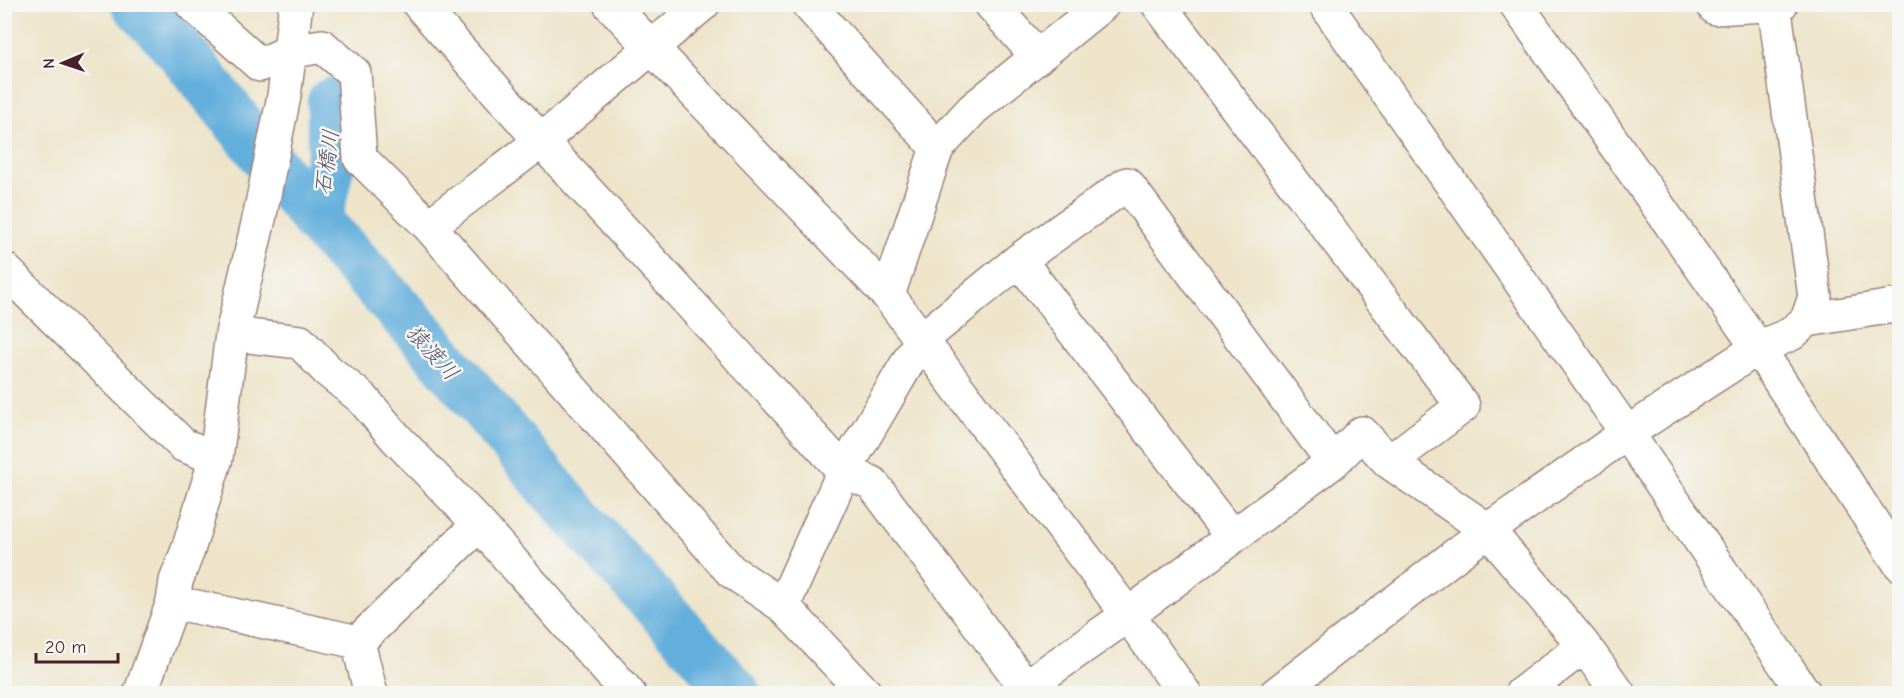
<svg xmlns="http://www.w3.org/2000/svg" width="1904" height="698" font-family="'Comic Neue','Klee One',sans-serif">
  <rect width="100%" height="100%" fill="#f6f6f2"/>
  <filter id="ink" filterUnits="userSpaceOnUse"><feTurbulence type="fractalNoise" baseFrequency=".0167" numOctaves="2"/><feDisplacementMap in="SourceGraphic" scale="12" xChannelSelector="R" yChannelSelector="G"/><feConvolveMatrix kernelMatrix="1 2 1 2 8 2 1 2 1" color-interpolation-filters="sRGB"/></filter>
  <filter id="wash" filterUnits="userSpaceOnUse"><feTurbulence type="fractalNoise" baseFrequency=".008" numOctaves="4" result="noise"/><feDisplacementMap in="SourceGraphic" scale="24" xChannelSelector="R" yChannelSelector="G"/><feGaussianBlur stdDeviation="1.35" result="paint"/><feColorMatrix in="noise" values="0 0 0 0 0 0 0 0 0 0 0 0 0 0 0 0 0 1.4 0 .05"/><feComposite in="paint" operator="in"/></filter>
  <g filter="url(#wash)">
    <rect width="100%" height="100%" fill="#ede4c9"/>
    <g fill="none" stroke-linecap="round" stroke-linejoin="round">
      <path stroke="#64afdc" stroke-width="50" d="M136 4 179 49 317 221 423 336 566 505 737 694
        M317 221 332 153V102"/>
    </g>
  </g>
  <g filter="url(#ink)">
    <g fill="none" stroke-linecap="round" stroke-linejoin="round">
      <g stroke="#9c827a" stroke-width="36">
        <path id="minor" d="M192 4 260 65 289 52 322 46 354 73 360 158 429 226 731 571 783 606 866 694
          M419 4 541 141 844 471 872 483 1025 686
          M610 4 888 295 1128 615 1185 694
          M808 4 937 148
          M991 4 1038 57
          M1158 4 1463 406 1389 462
          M1325 4 1627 433 1805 694
          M1516 4 1758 348 1900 564
          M1713 4 1715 8 1781 4
          M1774 4 1815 297 1807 320
          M429 226 541 141 703 4
          M1019 260 1232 537
          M4 269 183 445 216 458
          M888 295 937 148 973 109 1103 4
          M232 334 300 342 328 371 362 398 396 438 479 524 629 694
          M173 602 358 642
          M783 606 844 471 921 340 1019 260 1127 184 1333 462
          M358 642 479 524
          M358 642 371 694
          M140 694 173 602 176 581 188 550 216 458 232 334 259 219 284 96 296 4
          M1016 694 1128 615 1333 462 1362 433 1389 462 1488 530 1584 646 1619 694
          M1276 694 1488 530 1627 433 1758 348 1791 334 1807 320 1900 305
          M1521 694 1584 646"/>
      </g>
      <use href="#minor" stroke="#fff" stroke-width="33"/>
    </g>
  </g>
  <g text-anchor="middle" stroke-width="5" stroke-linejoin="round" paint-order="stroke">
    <g font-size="22" font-style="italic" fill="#535169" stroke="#f6f6f2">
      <text transform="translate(326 162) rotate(-82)" y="8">石橋川</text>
      <text transform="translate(433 352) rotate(48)" y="8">猿渡川</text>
    </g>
  </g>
  <rect width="1904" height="698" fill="none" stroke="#f6f6f2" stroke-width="24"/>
  <g transform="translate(63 63) rotate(268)" stroke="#f6f6f2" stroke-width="4.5" paint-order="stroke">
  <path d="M0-4.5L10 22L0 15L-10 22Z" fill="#4a1f2b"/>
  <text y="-9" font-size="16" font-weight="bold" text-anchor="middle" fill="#4a1f2b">N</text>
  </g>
  <path d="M36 653v9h82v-9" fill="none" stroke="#4a1f2b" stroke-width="3"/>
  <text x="45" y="653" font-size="18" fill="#4a1f2b" stroke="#f6f6f2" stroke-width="4.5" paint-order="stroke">20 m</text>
</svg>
